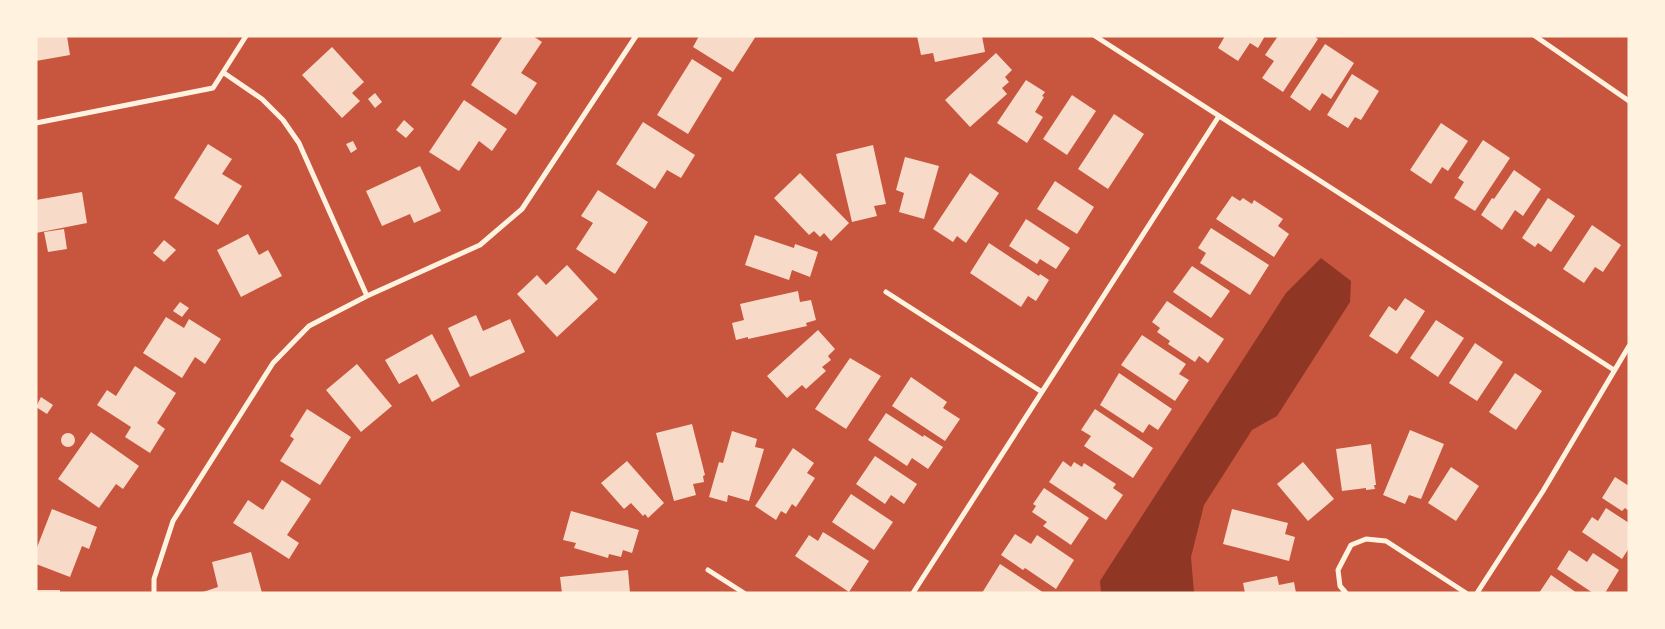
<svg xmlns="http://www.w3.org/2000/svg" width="1665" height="629" font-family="Merriweather,serif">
  <rect width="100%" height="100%" fill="#c8553d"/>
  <path fill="#8f3625" d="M1321 258 1351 281 1350 302 1277 416 1252 430 1204 505 1191 557 1194 593H1101L1100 581 1286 293Z"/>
  <path fill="#f7dbc8" d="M36 36H67L70 55 36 61Z
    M503 36H533L542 42 521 73 537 83 516 115 471 85Z
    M699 36H756L733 72 693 47Z
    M917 36H982L985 52 935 62 933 53 921 55Z
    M1225 36H1265L1258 48 1250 43 1238 61 1218 48Z
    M1278 36H1314L1318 39 1283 92 1262 78 1274 61 1265 55Z
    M1325 44 1354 63 1331 99 1322 93 1310 111 1290 97Z
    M332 47 364 82 352 93 360 101 342 118 302 75Z
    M996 53 1012 70 1005 77 1009 82 1002 88 1007 94 970 127 945 100Z
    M692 59 722 78 688 134 657 115Z
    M1352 74 1379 91 1361 120 1355 117 1348 128 1327 115Z
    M1026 80 1045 92 1042 96 1044 97 1035 112 1043 117 1027 143 997 123Z
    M375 93 382 102 375 108 368 99Z
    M1072 95 1096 111 1067 155 1043 139Z
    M464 100 507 129 492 151 479 141 459 171 429 152Z
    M1114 114 1144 134 1108 189 1078 169Z
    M404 120 414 129 406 138 396 130Z
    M643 122 695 155 681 178 667 170 655 189 616 164Z
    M1441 123 1468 141 1448 171 1442 167 1431 184 1410 170Z
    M1483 140 1510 158 1475 211 1454 198 1464 182 1458 178Z
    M353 141 357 149 351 153 346 144Z
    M208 144 232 159 222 174 242 186 218 225 174 198Z
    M873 145 886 204 874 206 877 216 852 222 836 154Z
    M905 157 939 166 924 219 899 212 904 193 896 190Z
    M420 166 441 211 414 223 410 214 382 226 366 191Z
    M1514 170 1541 189 1523 216 1515 210 1502 230 1481 215 1492 198 1494 199Z
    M800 173 849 223 831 241 824 233 820 237 814 231 809 235 774 198Z
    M970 173 999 193 966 243 957 236 953 242 933 229Z
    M1055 181 1094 207 1077 234 1037 209Z
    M598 190 648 222 615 274 576 249 593 223 581 216Z
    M82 192 87 223 36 233V200Z
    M1232 196 1240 201 1243 198 1252 204 1254 200 1283 219 1278 226 1289 234 1274 257 1216 219Z
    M1548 198 1575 216 1551 252 1538 243 1535 247 1522 238Z
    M1026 219 1070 248 1056 269 1040 259 1037 264 1009 246Z
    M1592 225 1621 245 1603 272 1595 267 1584 283 1563 269Z
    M1211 228 1269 265 1250 295 1200 263 1206 253 1198 248Z
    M64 229 67 249 48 252 44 232Z
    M248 234 259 255 268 250 282 276 241 297 217 250Z
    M755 235 794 248 795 244 818 252 810 277 792 270 789 280 745 265Z
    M164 240 176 250 164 262 153 253Z
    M989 243 1039 276 1040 274 1049 280 1036 301 1028 296 1021 307 970 273Z
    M567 265 598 299 557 337 517 294 537 275 546 285Z
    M1192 266 1230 291 1211 318 1173 292Z
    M798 291 800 302 811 300 816 320 806 323 807 326 748 339V337L736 340 732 323 744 320 740 304Z
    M1405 298 1425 311 1397 354 1369 336 1389 306 1396 311Z
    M1167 301 1224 339 1208 363 1199 356 1195 362 1168 344 1170 341 1157 332 1160 328 1152 322Z
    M180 302 189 308 182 317 173 311Z
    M476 315 483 331 510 319 525 352 470 377 448 328Z
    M166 317 184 328 189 319 221 339 205 364 195 357 182 378 143 353Z
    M1436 320 1464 338 1438 377 1410 358Z
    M818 330 835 349 828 356 831 360 822 367 826 371 806 389 802 385 787 398 767 376Z
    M432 334 460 386 432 402 417 374 399 384 385 360Z
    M1142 335 1186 364 1179 374 1189 380 1175 401 1121 365Z
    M1475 343 1503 362 1477 401 1449 383Z
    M850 358 881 376 846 429 815 409Z
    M357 364 392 406 361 432 326 390Z
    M135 366 176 393 157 423 165 429 150 453 125 437 131 427 97 405 107 390 116 396Z
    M1119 373 1172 409 1158 430 1149 424 1143 433 1100 405Z
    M1515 373 1542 391 1516 430 1489 412Z
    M911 377 947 402 943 408 960 419 945 441 892 406Z
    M41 397 53 405 47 414 36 407Z
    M307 409 351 437 320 485 280 461 294 439 290 436Z
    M1095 409 1153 448 1133 478 1084 446 1091 436 1081 430Z
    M886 413 923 437 924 435 943 447 928 469 912 458 907 466 868 440Z
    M692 424 705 475 703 476 704 482 693 484 696 495 674 501 656 433Z
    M1410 430 1444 444 1421 499 1409 495 1405 504 1383 495Z
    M732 431 757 439 755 447 764 449 749 501 728 495 727 502 709 497 719 462 723 463Z
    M91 432 139 466 123 489 116 484 99 508 58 479Z
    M61 440a7 7 0 1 1 14 0a7 7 0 1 1-14 0Z
    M1371 444 1376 485H1374L1375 489 1366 490V488L1342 491 1336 449Z
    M793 448 814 463 807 473 815 478 796 507 792 504 786 514 781 511 776 520 755 506Z
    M875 456 917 484 904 504 891 495 885 504 856 484Z
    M627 461 664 503 648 518 645 514 643 516 631 503 624 509 601 483Z
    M1063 461 1071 467 1074 462 1082 467 1084 463 1116 484 1113 488 1123 495 1106 520 1049 482Z
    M1303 462 1334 499 1308 521 1277 484Z
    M1451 467 1479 486 1456 521 1428 503Z
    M1615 477 1629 486V511L1625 508 1622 511 1602 498Z
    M282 480 311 499 287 535 299 543 289 559 233 523 248 500 263 510Z
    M1044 488 1089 518 1071 545 1043 526 1047 522 1032 512 1036 506 1033 504Z
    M851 494 893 522 874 550 832 522Z
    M1606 508 1629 523V548L1622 559 1582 532 1592 517 1598 521Z
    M52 509 97 527 89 549 82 546 70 577 36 564V550Z
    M1232 509 1288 523 1285 534 1295 537 1289 561 1223 544Z
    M571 511 639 530 632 553 623 550 621 557 609 554 608 558 574 548 576 543 563 540Z
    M823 532 869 561 849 592 795 556 809 535 818 541Z
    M1015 534 1031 544 1037 535 1074 560 1056 589 1025 568 1023 570 1001 555Z
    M1569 550 1587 562 1593 553 1619 570 1605 593H1593L1557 569Z
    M251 552 262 593H200L218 587 212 562Z
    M1000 564 1044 593H982Z
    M628 570 630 593H562L560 577Z
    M1551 575 1577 593H1539Z
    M1277 576 1279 585 1294 582 1296 593H1245L1243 583Z
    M36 590H60V593H36Z"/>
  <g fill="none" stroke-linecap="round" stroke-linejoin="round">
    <path stroke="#fff3e0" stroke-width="5" d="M1095 36 1614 370
      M1535 36 1629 101
      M224 73 262 99 283 120 299 143 367 296
      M36 123 213 88 246 36
      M886 292 1042 392
      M708 570 744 593
      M154 593V579L173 521 273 363 309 326 367 296 480 245 522 209 636 36
      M913 593 1219 116
      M1346 593 1340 586 1338 570 1351 545 1366 539 1386 541 1466 593
      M1477 593 1543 491 1629 346"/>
  </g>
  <rect width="1665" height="629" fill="none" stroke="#fff3e0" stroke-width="75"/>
</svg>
